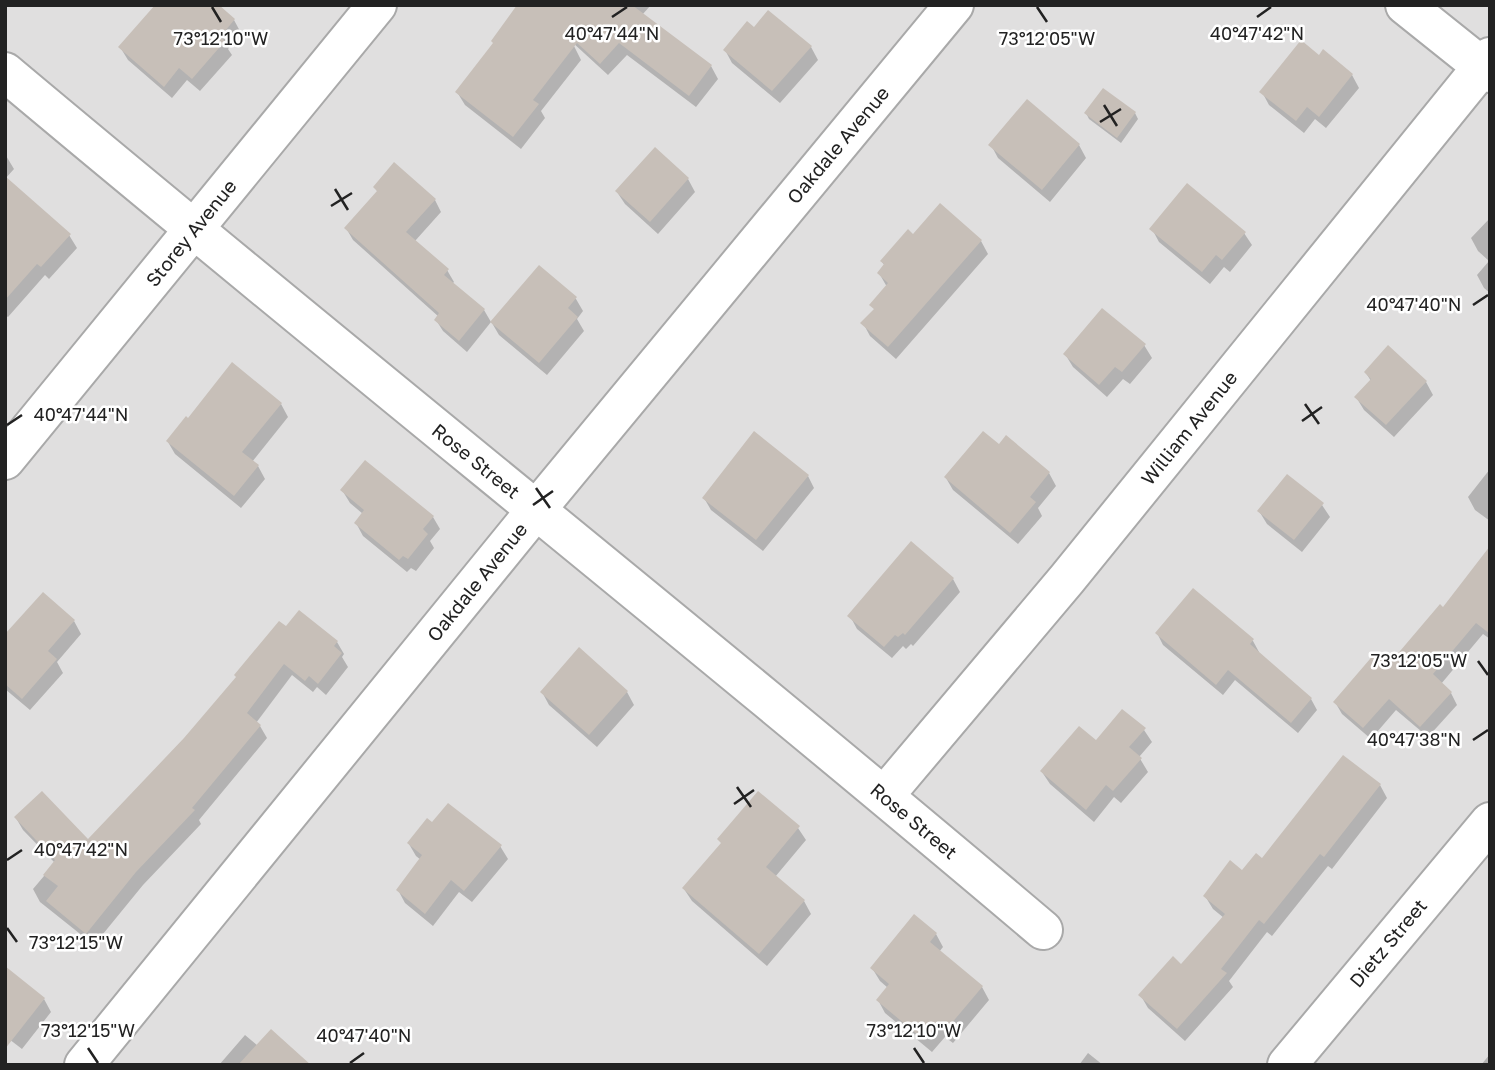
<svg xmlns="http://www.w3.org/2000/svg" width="1495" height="1070" font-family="'Golos Text',sans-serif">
  <rect width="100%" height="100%" fill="#f2efe9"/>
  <path fill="#e0dfdf" d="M5 5H1490V1065H5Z"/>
  <path fill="#0003" d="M579 5H651L642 15 711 66 718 79 696 107 627 55 608 75 572 42 581 60 541 111 545 118 521 149 465 105 457 92Z
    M234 20 241 33 228 49 232 55 200 91 187 80 172 98 128 60 120 47Z
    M754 29 811 47 818 60 780 103 732 63 725 50Z
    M1319 57 1352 75 1359 88 1326 128 1315 119 1304 133 1269 105 1262 92Z
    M1086 113H1135L1138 119 1121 143 1089 119Z
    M991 145H1079L1086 158 1050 202 998 158Z
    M655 150 688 179 695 192 658 234 625 204 617 192Z
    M5 154 14 169 5 179 69 235 77 248 49 279 45 275 8 317 5 315Z
    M375 187 435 200 441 212 415 241 447 270 454 282 452 284 484 310 491 322 467 352 443 331 436 320 439 317 353 240 346 228 378 193Z
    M940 206 981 241 988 254 896 359 870 336 863 323 875 310 871 305 887 287 879 273 885 266 882 262 913 236Z
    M1490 218V293L1484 288 1477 275 1489 261 1478 251 1471 238Z
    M1152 229 1244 233 1252 245 1230 272 1224 267 1210 284 1159 242Z
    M539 267 576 299 583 311 577 319 584 331 547 375 499 335 492 323Z
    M1144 345 1152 358 1130 384 1123 379 1107 397 1073 367 1065 354Z
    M1388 348 1426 382 1433 395 1394 437 1364 410 1356 397 1371 381 1366 373Z
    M281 404 288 417 252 462 258 466 265 479 241 508 175 454 168 442Z
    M999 447 1049 473 1056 486 1038 508 1042 516 1018 544 953 490 946 478Z
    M1490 469V521L1475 510 1468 497Z
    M808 476 814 488 763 551 711 510 704 498Z
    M342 490 433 517 440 529 430 541 434 548 416 571 411 568 407 572 363 536 356 523 363 514 350 503Z
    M1322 505 1330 517 1302 552 1267 524 1259 511Z
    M1490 565V639L1483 634 1441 684 1451 693 1457 705 1428 737 1396 710 1371 739 1342 714 1335 702 1390 666 1443 610Z
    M953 579 960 592 913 646 911 644 906 649 903 646 892 658 857 629 850 616Z
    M1194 590 1253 641 1259 652 1258 653 1311 699 1317 710 1298 733 1235 680 1223 695 1163 645 1157 633Z
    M74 621 81 634 57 662 63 673 30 710 5 689V655Z
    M286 629 337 642 344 654 342 657 348 667 326 695 317 687 313 692 292 675 256 723 260 726 267 738 199 820 201 824 143 885 94 945 40 902 33 889 55 863 23 830 16 818 88 842Z
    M542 692H627L634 705 597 747 549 705Z
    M1144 730 1152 742 1139 757 1148 772 1121 803 1114 797 1094 822 1050 784 1042 772 1096 743Z
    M1380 785 1387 798 1332 869 1328 866 1272 936 1267 932 1229 981 1233 987 1185 1041 1148 1008 1141 996 1182 966 1224 918 1213 909 1205 896Z
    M798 828 806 840 775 877 804 901 811 914 767 966 692 901 684 889 722 844 719 839Z
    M409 844 500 846 508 859 472 902 459 892 433 926 405 903 398 890 421 860 416 856Z
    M936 934 943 947 939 952 982 987 989 1000 953 1043 945 1037 932 1052 885 1013 878 1000 888 988 880 981 872 968Z
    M44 999 51 1012 22 1049 5 1036Z
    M245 1035 258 1046 309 1065H219Z
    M1088 1053 1103 1065H1079Z
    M1490 1054V1065H1481Z"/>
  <path fill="#c7bfb8" d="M155 5H219L235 19 220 37 225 41 192 79 179 68 164 87 118 47Z
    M517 5H632L712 65 689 96 619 43 600 64 577 43 533 100 539 104 513 137 455 92 493 43 491 41Z
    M768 10 812 46 772 91 723 50 747 21 754 27Z
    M1301 40 1319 55 1323 49 1353 74 1319 117 1307 107 1296 121 1259 92Z
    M1103 88 1136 112 1117 138 1084 113Z
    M1027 99 1080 144 1042 190 988 145Z
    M655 147 689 178 650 222 615 191Z
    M394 162 436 199 406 232 449 269 444 275 485 309 459 341 434 320 439 313 344 228 377 191 373 187Z
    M5 176 71 234 41 267 37 264 5 300Z
    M1187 183 1246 232 1222 260 1216 255 1202 272 1149 229Z
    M940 203 982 240 888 347 860 323 874 309 869 305 888 283 877 273 884 264 880 261 908 229 913 234Z
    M539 265 577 297 568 308 578 317 539 363 490 322Z
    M1102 308 1146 344 1122 372 1115 367 1099 385 1063 354Z
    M1388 345 1427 381 1386 425 1354 397 1371 379 1364 372Z
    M232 362 282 403 242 452 259 465 234 496 166 441 186 416 188 418Z
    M754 431 809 475 756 540 702 498Z
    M983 431 999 444 1006 435 1050 472 1030 497 1036 502 1010 533 944 477Z
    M365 460 434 516 423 529 428 534 408 559 403 556 399 560 354 523 364 510 340 490Z
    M1287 474 1324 503 1294 540 1257 511Z
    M911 541 954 578 905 635 903 633 898 637 895 635 884 647 847 616Z
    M1490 546V634L1476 623 1433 674 1452 692 1420 727 1389 699 1363 728 1333 702 1376 652 1389 664 1440 604 1443 607Z
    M1193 588 1254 639 1250 644 1312 698 1291 723 1228 670 1216 685 1155 633Z
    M43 592 75 620 48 651 57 659 22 699 5 684V634Z
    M299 610 338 641 334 646 342 653 318 684 309 676 305 681 284 664 247 713 261 725 192 808 195 810 136 872 86 934 46 901 58 886 43 875 55 860 14 817 42 791 88 839 184 738 236 677 234 675 279 621 286 626Z
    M579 647 628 691 589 735 540 692Z
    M1122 709 1146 728 1129 747 1142 758 1113 791 1106 785 1086 810 1040 771 1079 726 1096 740Z
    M1343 755 1381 784 1324 857 1320 854 1264 924 1259 920 1221 969 1227 973 1177 1029 1138 995 1173 956 1181 964 1225 914 1203 896 1230 860 1242 870 1256 853 1262 858Z
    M758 791 800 826 766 867 805 900 759 954 682 888 721 843 717 839Z
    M448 803 502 845 464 891 451 880 425 914 396 890 422 855 407 843 427 818 432 822Z
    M914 914 937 933 930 942 983 986 945 1031 937 1025 924 1040 876 1000 889 984 870 968Z
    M5 966 45 998 5 1049Z
    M271 1029 311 1065H238Z"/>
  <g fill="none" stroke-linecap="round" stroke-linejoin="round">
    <g stroke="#a9a9a9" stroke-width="42">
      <path id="minor" d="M1405 5 1490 73
        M5 72C349 361 701 640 1043 930
        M5 460 377 5
        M884 796 1067 579 1490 57
        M84 1065 536 510 954 5
        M1287 1065 1490 822"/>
    </g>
    <use href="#minor" stroke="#fff" stroke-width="38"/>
  </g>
  <path fill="none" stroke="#222" stroke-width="2.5" d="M212 7 221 22M1037 7 1047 22M612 17 627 7M1257 17 1271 7M1104 105 1117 126M1100 122 1121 109M335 189 348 210M331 206 352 193M1473 305 1488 295M1305 404 1319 424M1302 421 1322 407M7 425 22 415M536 488 550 508M533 505 553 491M1478 661 1488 675M1473 740 1488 730M737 787 751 807M734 804 754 790M7 860 22 850M7 928 17 942M88 1048 98 1063M914 1048 924 1063M350 1063 364 1053"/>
  <g text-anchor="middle" stroke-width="5" stroke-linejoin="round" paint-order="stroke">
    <g font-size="19" fill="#222" stroke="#fff">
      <text transform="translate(838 145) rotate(-50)" y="7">Oakdale Avenue</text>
      <text transform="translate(191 233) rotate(-51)" y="7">Storey Avenue</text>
      <text transform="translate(1189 428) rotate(-51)" y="7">William Avenue</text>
      <text transform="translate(476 461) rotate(39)" y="7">Rose Street</text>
      <text transform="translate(477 582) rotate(-51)" y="7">Oakdale Avenue</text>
      <text transform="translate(914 821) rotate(40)" y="7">Rose Street</text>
      <text transform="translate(1388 943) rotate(-50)" y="7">Dietz Street</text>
    </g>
  </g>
  <g font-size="18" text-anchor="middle" fill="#222" stroke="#fff" stroke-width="5" stroke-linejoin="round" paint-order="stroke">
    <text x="612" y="40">40°47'44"N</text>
    <text x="1257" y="40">40°47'42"N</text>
    <text x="221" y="45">73°12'10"W</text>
    <text x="1047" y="45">73°12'05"W</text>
    <text x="1414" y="311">40°47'40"N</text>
    <text x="81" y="421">40°47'44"N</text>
    <text x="1419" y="667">73°12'05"W</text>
    <text x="1414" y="746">40°47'38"N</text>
    <text x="81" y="856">40°47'42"N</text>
    <text x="76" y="949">73°12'15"W</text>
    <text x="88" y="1037">73°12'15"W</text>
    <text x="914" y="1037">73°12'10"W</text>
    <text x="364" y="1042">40°47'40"N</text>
  </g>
  <rect width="1495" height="1070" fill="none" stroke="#222222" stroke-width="14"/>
</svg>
